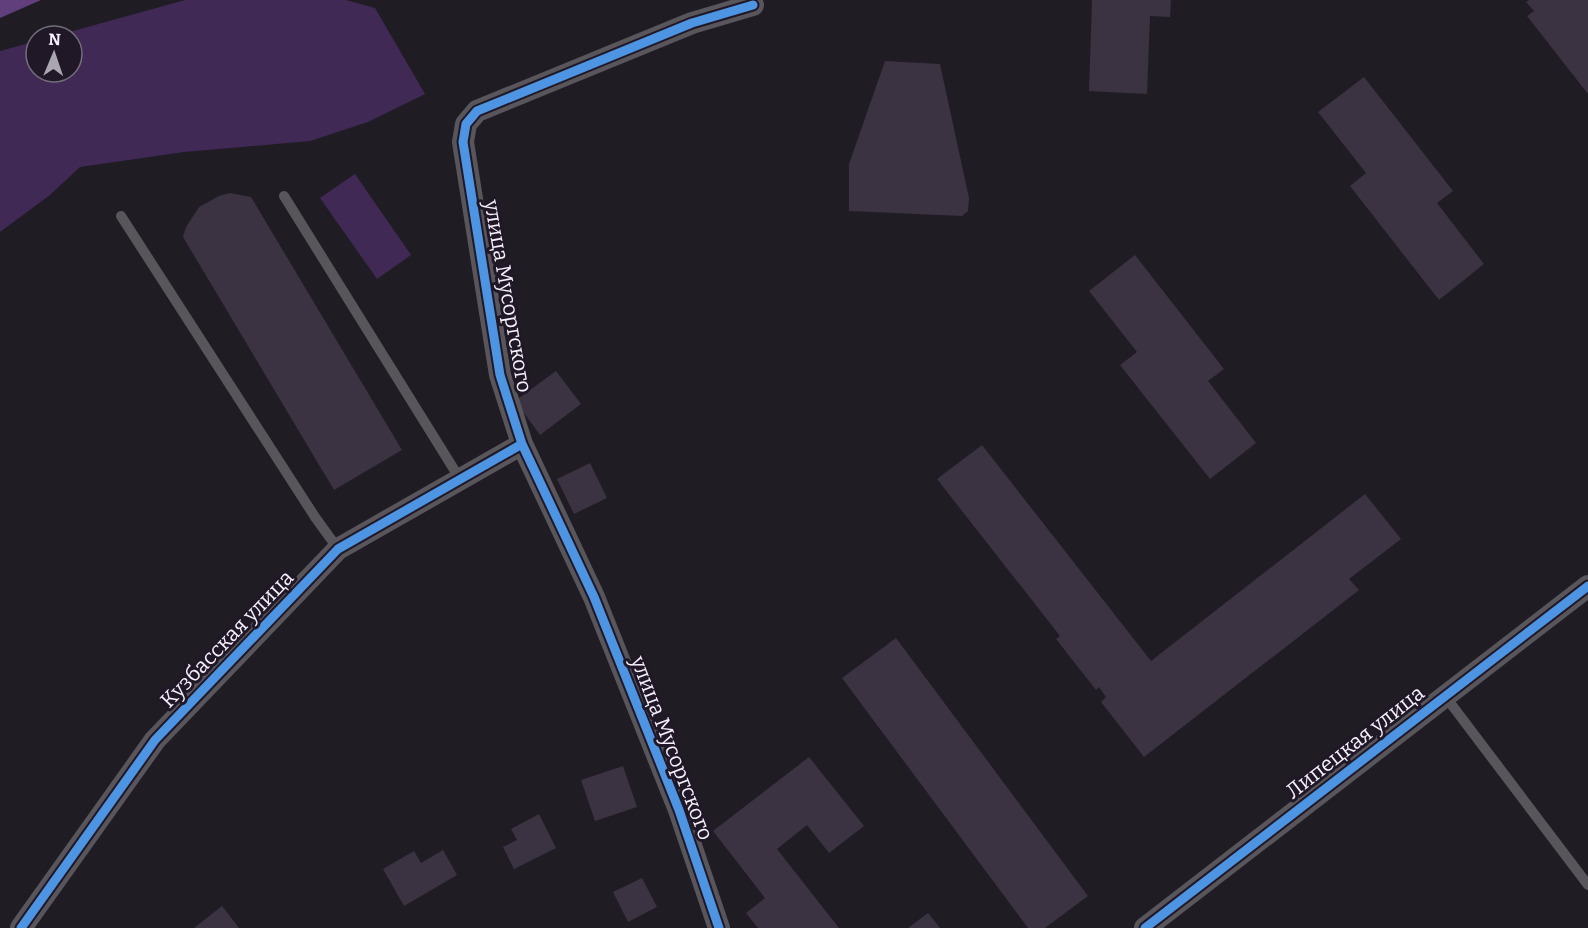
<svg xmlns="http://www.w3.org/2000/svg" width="1588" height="928" font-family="Bitter,serif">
  <rect width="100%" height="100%" fill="#201c24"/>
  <path fill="#402954" d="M185 0H346L375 8 425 94 368 122 310 141 184 152 80 167 50 195 0 232V51L36 41V72H72V36H55Z
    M355 174 411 255 377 279 320 198Z"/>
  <path fill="#603f7c" d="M0 0H41L0 18Z"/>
  <path fill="#3b3242" d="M1092 0H1171L1170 17 1150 16 1147 94 1089 91Z
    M1529 0H1588V94L1527 16 1534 11 1526 2Z
    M885 61 940 64 969 198 968 211 962 216 849 211V164Z
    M1364 77 1453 191 1437 203 1484 264 1439 300 1350 186 1366 173 1318 112Z
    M230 193 251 197 402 450 334 490 183 237 186 227 199 207 219 196Z
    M1135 255 1224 369 1208 381 1256 443 1210 479 1120 365 1137 352 1089 291Z
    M556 371 581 404 540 435 515 401Z
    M982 445 1151 661 1365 494 1401 539 1349 579 1359 590 1144 757 1101 702 1106 697 1099 687 1096 690 1056 639 1060 636 937 479Z
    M590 463 607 498 574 514 557 479Z
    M896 638 1088 896 1045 928H1028L842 678Z
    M809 757 864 826 829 853 807 825 777 849 839 928H758L746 913 765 898 713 831Z
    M623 766 637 807 595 821 581 780Z
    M539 814 556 848 514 869 503 847 517 840 511 829Z
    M443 850 457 875 404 906 383 869 414 851 421 863Z
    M642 878 657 907 628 922 613 892Z
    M222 906 239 928H194Z
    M928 913 940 928H908Z"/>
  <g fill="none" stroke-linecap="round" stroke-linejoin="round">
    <path stroke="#58555b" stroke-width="10" d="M284 196 460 479
      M121 216 315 517 338 549
      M1445 696 1588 885"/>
    <path stroke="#58555b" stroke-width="22" d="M21 928 155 740 338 549 522 444
      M719 928 679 810 594 597 522 444 500 375 463 142 466 124 477 111 692 23 753 5
      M1145 928 1588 586"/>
    <g stroke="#201827" stroke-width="13">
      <path id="cycleway" d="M21 928 155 740 338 549 522 444
        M719 928 679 810 594 597 522 444 500 375 463 142 466 124 477 111 692 23 753 5
        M1145 928 1588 586"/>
    </g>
    <use href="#cycleway" stroke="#4d94e3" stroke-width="9"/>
  </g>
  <g text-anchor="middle" stroke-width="6" stroke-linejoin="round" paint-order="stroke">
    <g font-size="21" fill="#f5f0fb" stroke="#201827">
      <text transform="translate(508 296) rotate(80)" y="7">улица Мусоргского</text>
      <text transform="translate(227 639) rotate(-46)" y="7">Кузбасская улица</text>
      <text transform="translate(1355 742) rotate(-38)" y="7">Липецкая улица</text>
      <text transform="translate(672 748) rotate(69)" y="7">улица Мусоргского</text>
    </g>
  </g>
  <g transform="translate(54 54) rotate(2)"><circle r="28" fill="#201827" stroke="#756e7c" stroke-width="1.5"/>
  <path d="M0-4.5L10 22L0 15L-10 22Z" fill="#aaa6b0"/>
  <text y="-9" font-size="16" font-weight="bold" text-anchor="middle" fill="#f5f0fb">N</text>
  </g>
</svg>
